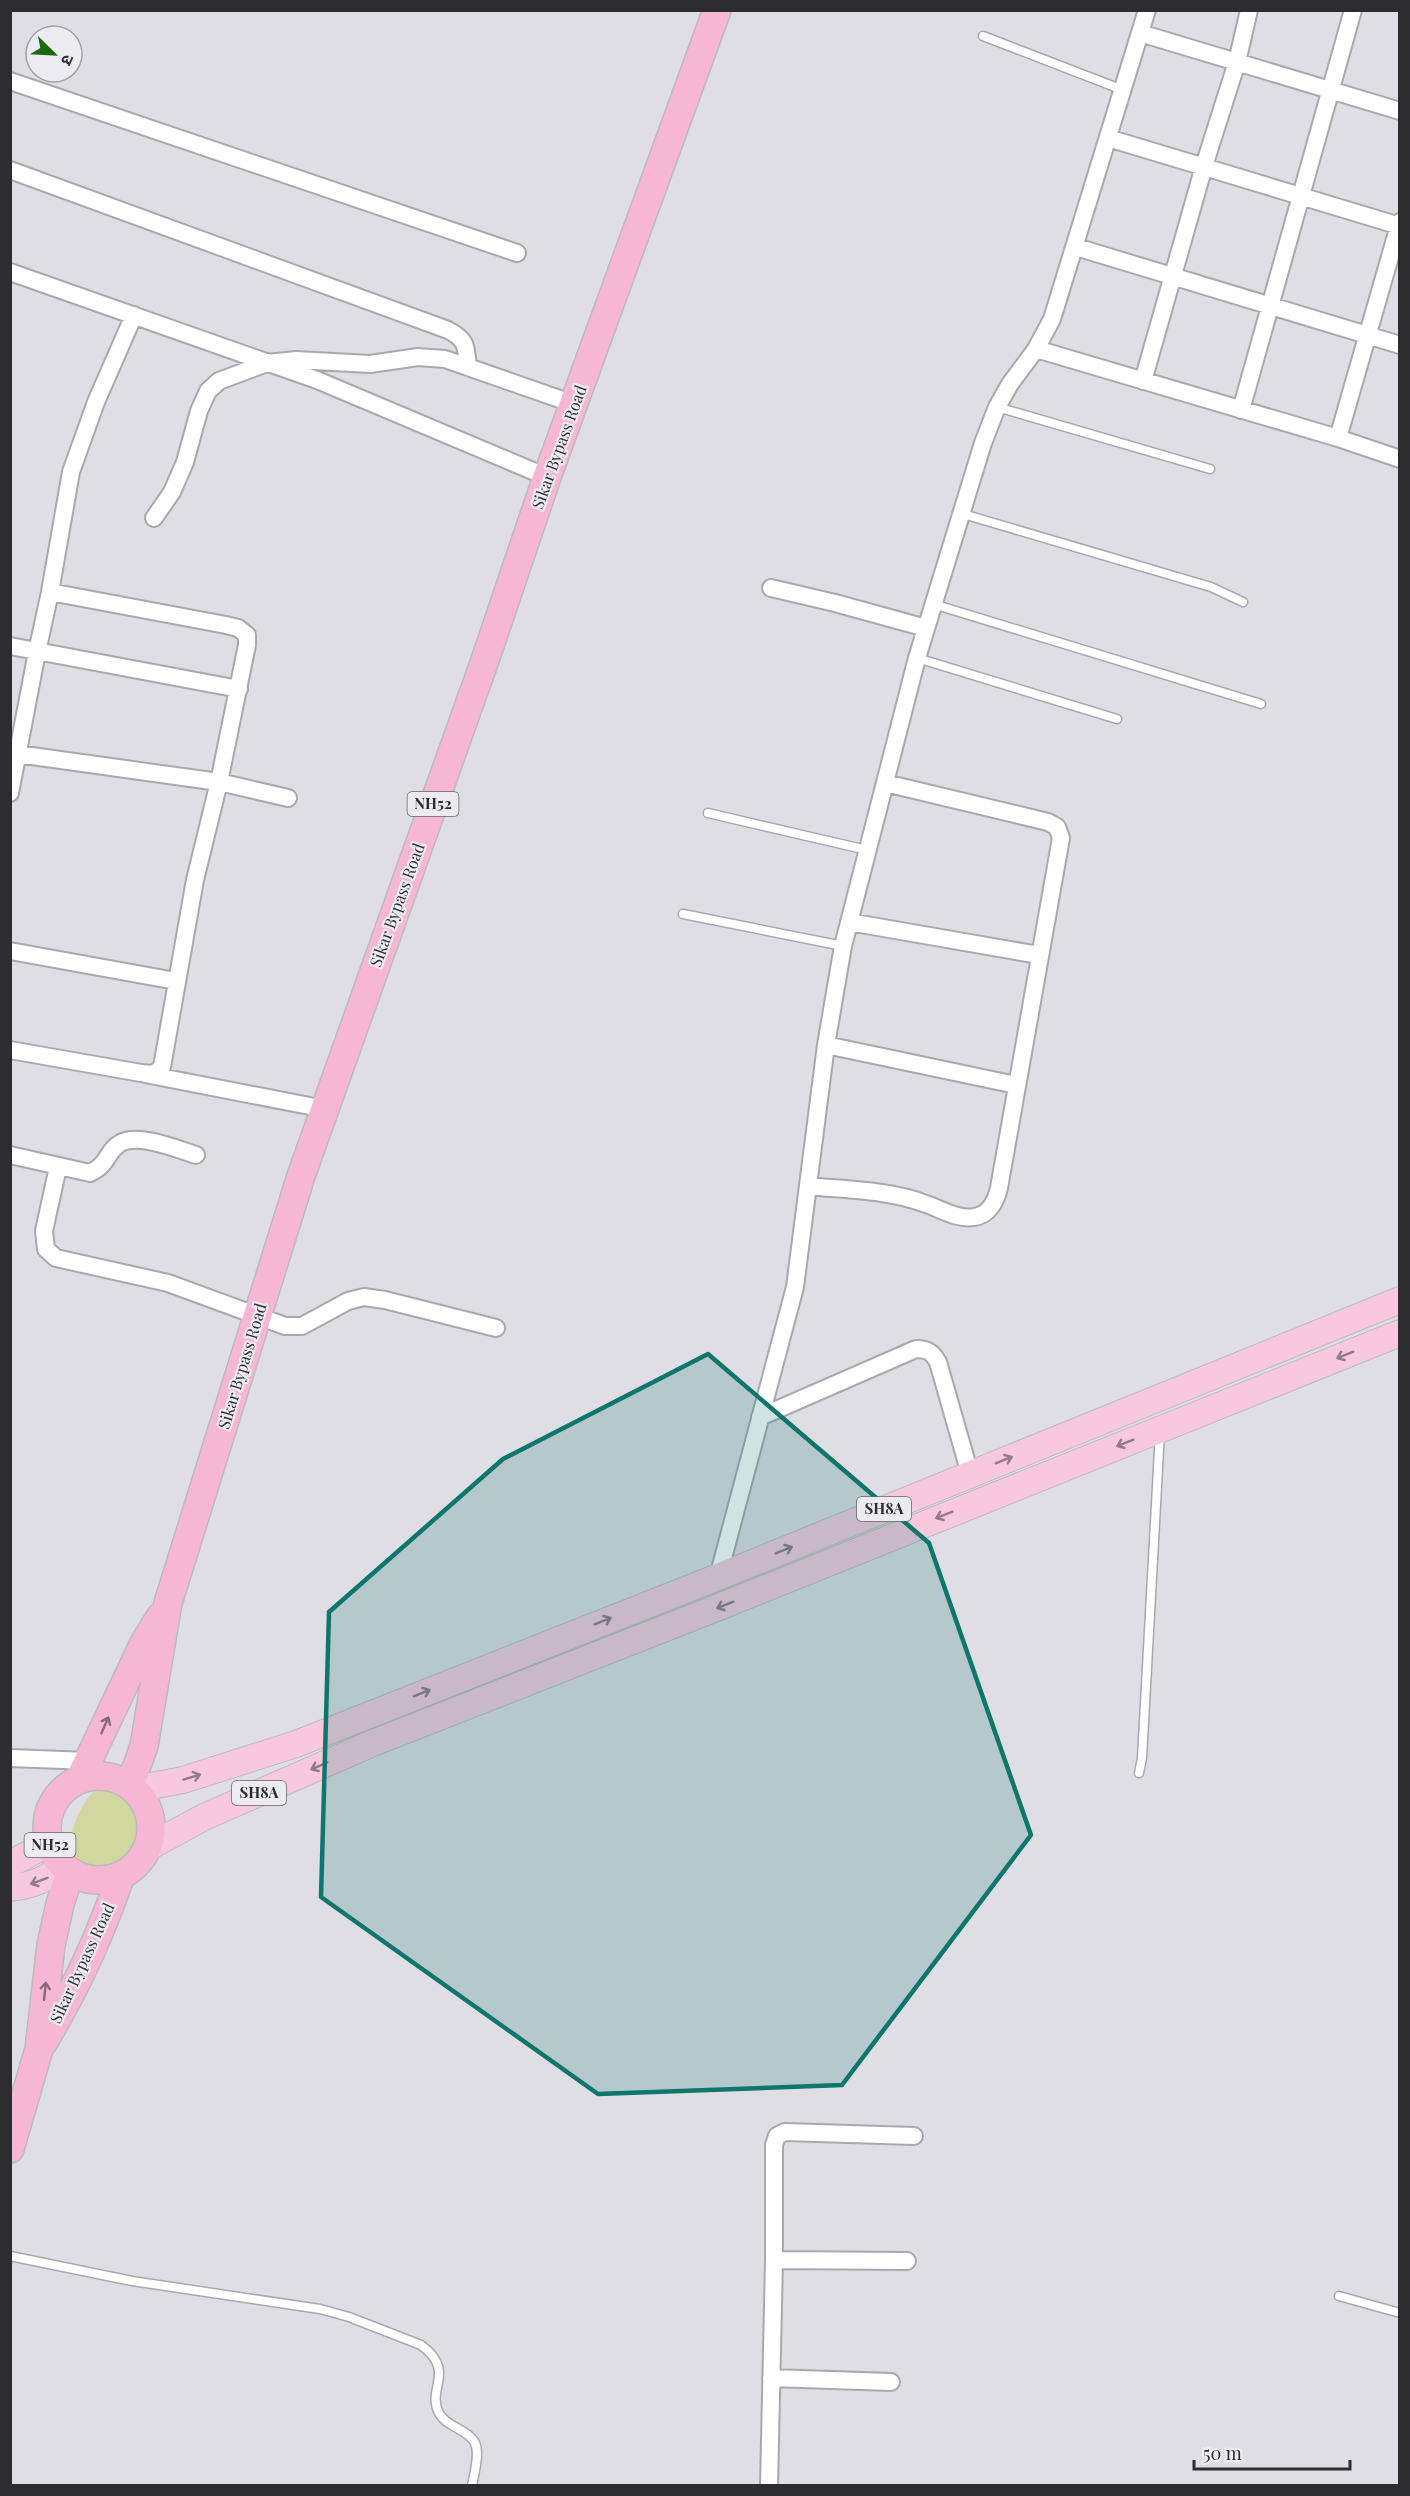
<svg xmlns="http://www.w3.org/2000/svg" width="1410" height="2496" font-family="'Playfair Display','Noto Sans Devanagari',serif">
  <rect width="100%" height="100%" fill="#dfdee4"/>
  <path fill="#d0d8a0" d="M113 1786 138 1802 141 1820 125 1868C120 1871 115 1875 109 1878 96 1883 76 1871 71 1858 64 1843 81 1800 95 1791 100 1788 107 1787 113 1786Z"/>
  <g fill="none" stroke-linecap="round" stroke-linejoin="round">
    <g stroke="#a9a8ae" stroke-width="11">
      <path id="service" d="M983 36 1123 90
        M997 407 1210 469
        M963 514 1211 587 1243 602
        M933 604 1261 704
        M917 658 1117 719
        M708 813 867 850
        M683 914 843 946
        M1139 1773 1142 1758 1160 1432
        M10 2256 132 2281 320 2309 349 2317 421 2345C457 2372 426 2388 439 2413 446 2427 468 2429 475 2443 480 2454 474 2474 472 2486
        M1339 2296 1400 2313"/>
    </g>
    <g stroke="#a9a8ae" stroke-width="20">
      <path id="minor" d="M1140 33 1400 111
        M10 81 517 253
        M1108 138 1400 226
        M10 170 448 330C467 340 466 346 468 367
        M1076 247 1400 345
        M10 272 317 380 547 477
        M1036 349 1338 438 1400 459
        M1143 381 1204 166 1237 62 1249 10
        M1241 410 1353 10
        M1338 438 1400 222
        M154 518 172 492 185 462 199 411 208 391 219 381 267 363 296 360 370 364 418 357 445 359 574 404
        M771 588 835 603 926 628
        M10 646 239 689
        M10 753 219 782 288 798
        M10 793 37 652 50 592 71 472 96 402 134 315
        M849 922 1039 955
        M10 951 176 981
        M826 1045 1016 1085
        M10 1050 141 1073 154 1074 162 1067 195 880 219 782 247 645V635L238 628 226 625 50 592
        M145 1074 325 1109
        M10 1155 90 1173C109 1164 107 1151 119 1144 136 1132 177 1149 196 1155
        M58 1167 44 1231 46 1249 56 1258 168 1283 285 1326H302L348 1301 364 1297 385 1300 496 1328
        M808 1186C847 1190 890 1190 926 1204 941 1209 958 1220 974 1217 989 1215 996 1201 999 1188L1061 838 1057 827 1048 822 885 783
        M760 1417 916 1349C928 1349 932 1352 938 1362L970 1474
        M718 1577 795 1287 826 1045 843 946 917 658 983 443 997 407 1010 384 1036 349 1052 319 1147 10
        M10 1758 89 1761
        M774 2260 907 2261
        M771 2378 891 2382
        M769 2486 774 2260V2145L777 2136 785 2132 914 2136"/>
    </g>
    <g stroke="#bcbbbc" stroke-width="28">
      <path id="primary" d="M135 1789 183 1780 296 1744 718 1577 1400 1300
        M147 1848 204 1817 373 1743 709 1611 1400 1333
        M10 1864 49 1843
        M10 1888C31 1886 48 1879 63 1866"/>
    </g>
    <g stroke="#bcbbbc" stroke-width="30">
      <path id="trunk" d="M47 1828a52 52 0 1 1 104 0a52 52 0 1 1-104 0Z
        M80 1778 144 1643 160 1617
        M130 1785 144 1746 168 1603 301 1176 484 663 547 477 717 10
        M43 2043C75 1990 101 1934 121 1875
        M10 2149 39 2049 51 1945 60 1904 70 1873"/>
    </g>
    <use href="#service" stroke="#fff" stroke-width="8"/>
    <use href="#minor" stroke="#fff" stroke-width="16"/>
    <use href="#primary" stroke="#f8c8df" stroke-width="26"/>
    <use href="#trunk" stroke="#f6b6d4" stroke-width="27"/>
  </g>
  <defs><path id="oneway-shaft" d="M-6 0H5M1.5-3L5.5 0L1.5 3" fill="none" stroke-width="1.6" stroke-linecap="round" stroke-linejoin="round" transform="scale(1.5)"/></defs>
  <g stroke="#927a86">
    <use href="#oneway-shaft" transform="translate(1345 1355) rotate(158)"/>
    <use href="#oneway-shaft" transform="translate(1125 1443) rotate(158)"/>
    <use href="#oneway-shaft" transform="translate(1004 1460) rotate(-22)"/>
    <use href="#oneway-shaft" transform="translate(944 1515) rotate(158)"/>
    <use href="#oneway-shaft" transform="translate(784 1550) rotate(-22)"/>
    <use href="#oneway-shaft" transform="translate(725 1605) rotate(158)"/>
    <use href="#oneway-shaft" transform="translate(603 1621) rotate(-22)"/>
    <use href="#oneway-shaft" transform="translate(422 1693) rotate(-22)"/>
    <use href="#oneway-shaft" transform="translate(319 1766) rotate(156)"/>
    <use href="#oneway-shaft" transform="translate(192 1777) rotate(-17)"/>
    <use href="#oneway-shaft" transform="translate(39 1881) rotate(160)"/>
  </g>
  <g stroke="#876a79">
    <use href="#oneway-shaft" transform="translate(105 1725) rotate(-66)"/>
    <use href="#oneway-shaft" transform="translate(45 1991) rotate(-84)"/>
  </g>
  <path fill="#0f766e" fill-opacity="0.2" stroke="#0f766e" stroke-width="4.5" stroke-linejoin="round" d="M708 1354 929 1543 1031 1835 842 2085 598 2094 321 1897 329 1612 503 1459Z"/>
  <g text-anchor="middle" stroke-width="4.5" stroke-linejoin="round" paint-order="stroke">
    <g fill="#ecebf1" stroke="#666568" stroke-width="1.5">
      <rect x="407.5" y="792" width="51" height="24" rx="4.5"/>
      <rect x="857" y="1497" width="54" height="24" rx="4.5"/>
      <rect x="232" y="1781" width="54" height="24" rx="4.5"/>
      <rect x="24.5" y="1833" width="51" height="24" rx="4.5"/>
    </g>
    <g font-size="15" font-weight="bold" fill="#2d2c2e">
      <text x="433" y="809">NH52</text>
      <text x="884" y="1514">SH8A</text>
      <text x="259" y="1798">SH8A</text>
      <text x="50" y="1850">NH52</text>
    </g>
    <g font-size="16" fill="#2d2c2e" stroke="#ecebf1">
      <text transform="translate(559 447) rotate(-70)" y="6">Sikar Bypass Road</text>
      <text transform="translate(397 905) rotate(-70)" y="6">Sikar Bypass Road</text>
      <text transform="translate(242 1366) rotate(-73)" y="6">Sikar Bypass Road</text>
      <text transform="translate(82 1963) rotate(-65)" y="6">Sikar Bypass Road</text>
    </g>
  </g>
  <rect width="1410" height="2496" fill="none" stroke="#2d2c2e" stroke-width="24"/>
  <g transform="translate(54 54) rotate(114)"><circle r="28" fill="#ecebf1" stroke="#a09fa3" stroke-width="1.5"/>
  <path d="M0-4.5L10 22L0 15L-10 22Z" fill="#1b690a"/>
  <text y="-9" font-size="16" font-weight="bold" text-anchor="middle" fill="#2d2c2e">उ</text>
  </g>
  <path d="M1194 2460v9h156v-9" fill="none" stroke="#2d2c2e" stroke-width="3"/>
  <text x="1203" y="2460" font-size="18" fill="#2d2c2e" stroke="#ecebf1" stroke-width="4.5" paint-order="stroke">50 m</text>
</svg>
